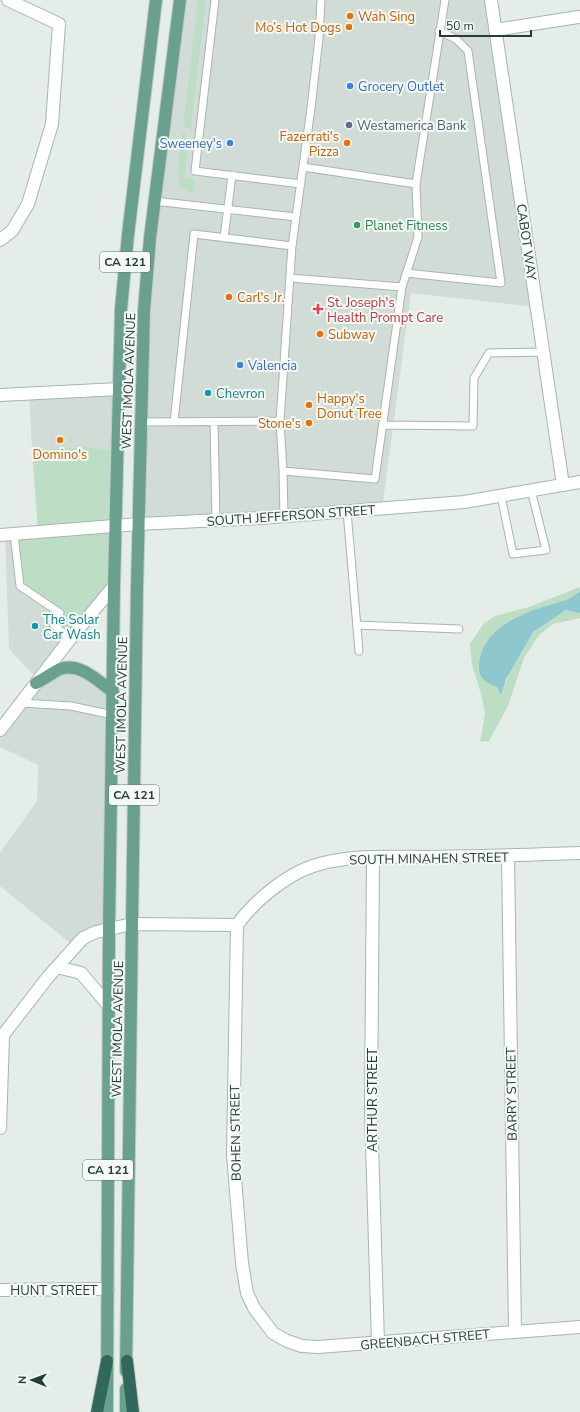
<svg xmlns="http://www.w3.org/2000/svg" width="580" height="1412" font-family="'Nunito Sans',sans-serif">
  <rect width="100%" height="100%" fill="#e4ede8"/>
  <path fill="#d2dcd7" d="M180 0H491L537 307 411 293 382 509 139 524 144 311Z
    M119 389 118 450 84 447 32 450 29 393Z
    M14 534 60 613 70 639 38 680 9 649 5 535Z
    M71 667 113 692 109 929 75 947 0 886V853L37 801 38 765 0 747V730L36 683Z"/>
  <path fill="#beddc5" d="M198 0H206L189 143 190 128 183 127Z
    M183 131 186 132 184 151H188L184 178 195 180 193 194 178 186 180 174 177 173Z
    M84 447 118 450 114 586 70 639 54 625 60 613 20 586 14 534 38 532 32 450Z
    M580 587V591C572 599 562 601 552 604 528 612 499 621 486 644L497 687 501 694C506 680 523 641 534 632 547 620 564 610 580 606V618L553 624 539 635 524 658 508 706 489 741 480 742 485 714 482 697 472 665 470 644 484 623 495 616 529 607Z"/>
  <path fill="#8fc7cf" d="M580 591V613L566 610 533 632 506 679 501 695 497 687C488 684 479 679 479 668 479 632 516 615 546 606 558 602 571 600 580 591Z"/>
  <g fill="none" stroke-linecap="round" stroke-linejoin="round">
    <g stroke="#a7b5af" stroke-width="9">
      <path id="service" d="M215 0 195 171 301 184
        M303 167 416 184
        M154 201 296 217
        M224 238 232 175
        M406 273 501 283 468 51 456 39 439 31
        M290 278 402 287
        M141 422 280 421
        M174 422 194 234 292 246
        M214 422 216 520
        M383 425 473 426 474 378 489 353 543 352
        M283 471 375 479 402 287 418 237 416 184 445 0
        M501 496 513 554 546 550 531 490
        M347 511 359 651
        M284 516 283 471 280 421 292 246 311 108 319 38 321 0
        M14 534 20 586 60 613 54 625 70 639
        M357 625 459 629
        M21 703 71 706 113 715"/>
    </g>
    <g stroke="#a7b5af" stroke-width="14">
      <path id="minor" d="M491 0 563 485
        M495 30 578 17
        M0 240 12 231 28 204 52 124 59 24 8 0
        M0 395 119 389
        M0 730 70 639 114 586
        M508 856 515 1332
        M373 857 371 1110 378 1343
        M237 925 233 1155 242 1263 247 1293 254 1308 273 1333 287 1341 302 1346 318 1347 580 1327
        M57 967 81 973 109 1006
        M0 1039 48 977 83 938 96 932 132 924 237 925C254 901 286 875 313 866 348 854 391 857 428 857 479 856 529 855 580 853
        M0 1128 3 1036
        M0 1290 108 1289"/>
    </g>
    <g stroke="#a7b5af" stroke-width="14">
      <path id="tertiary" d="M0 535 139 524 261 518 464 502 580 482"/>
    </g>
    <g stroke="#c2c9c6" stroke-width="14">
      <path id="primary" d="M36 683C44 679 52 673 60 669 80 662 98 681 113 692
        M126 1371 132 924 137 587 144 311 150 238 180 0
        M107 1412 109 929 114 586 121 309 128 235 156 0
        M126 1412V1389"/>
    </g>
    <g stroke="#c2c9c6" stroke-width="14">
      <path id="motorway" d="M127 1361 133 1412
        M97 1412 107 1361"/>
    </g>
    <use href="#service" stroke="#fff" stroke-width="7"/>
    <use href="#minor" stroke="#fff" stroke-width="12"/>
    <use href="#tertiary" stroke="#fff" stroke-width="12"/>
    <use href="#primary" stroke="#6aa090" stroke-width="12"/>
    <use href="#motorway" stroke="#31685b" stroke-width="12"/>
  </g>
  <g fill="#e8710a" stroke="#f4f9f6" stroke-width="1.5">
    <circle cx="350" cy="16" r="4"/>
    <circle cx="349" cy="27" r="4"/>
    <circle cx="347" cy="143" r="4"/>
    <circle cx="229" cy="297" r="4"/>
    <circle cx="320" cy="334" r="4"/>
    <circle cx="309" cy="405" r="4"/>
    <circle cx="309" cy="423" r="4"/>
    <circle cx="60" cy="440" r="4"/>
  </g>
  <g fill="#3f7fe0" stroke="#f4f9f6" stroke-width="1.5">
    <circle cx="350" cy="86" r="4"/>
    <circle cx="230" cy="143" r="4"/>
    <circle cx="240" cy="365" r="4"/>
  </g>
  <circle fill="#5c6f8a" stroke="#f4f9f6" stroke-width="1.5" cx="349" cy="125" r="4"/>
  <circle fill="#2e9e5b" stroke="#f4f9f6" stroke-width="1.5" cx="357" cy="225" r="4"/>
  <path fill="#e0444e" stroke="#f4f9f6" stroke-width="1.5" d="M316 303h4v4h4v4h-4v4h-4v-4h-4v-4h4z"/>
  <g fill="#0f9aa8" stroke="#f4f9f6" stroke-width="1.5">
    <circle cx="208" cy="393" r="4"/>
    <circle cx="35" cy="626" r="4"/>
  </g>
  <g text-anchor="middle" stroke-width="4" stroke-linejoin="round" paint-order="stroke">
    <g fill="#f4f9f6" stroke="#62756f" stroke-width="1">
      <rect x="100" y="252" width="50" height="20" rx="3"/>
      <rect x="109" y="785" width="50" height="20" rx="3"/>
      <rect x="83" y="1160" width="50" height="20" rx="3"/>
    </g>
    <g font-size="12" font-weight="bold" fill="#243d35">
      <text x="125" y="266">CA 121</text>
      <text x="134" y="799">CA 121</text>
      <text x="108" y="1174">CA 121</text>
    </g>
    <g font-size="13" fill="#c56008" stroke="#f4f9f6" text-anchor="start">
      <text x="358" y="21">Wah Sing</text>
      <text x="341" y="32" text-anchor="end">Mo’s Hot Dogs</text>
      <text x="339" y="141" text-anchor="end">Fazerrati's<tspan x="339" dy="15">Pizza</tspan></text>
      <text x="237" y="302">Carl's Jr.</text>
      <text x="328" y="339">Subway</text>
      <text x="317" y="403">Happy's<tspan x="317" dy="15">Donut Tree</tspan></text>
      <text x="301" y="428" text-anchor="end">Stone's</text>
      <text x="60" y="459" text-anchor="middle">Domino's</text>
    </g>
    <g font-size="13" fill="#366cbe" stroke="#f4f9f6" text-anchor="start">
      <text x="358" y="91">Grocery Outlet</text>
      <text x="222" y="148" text-anchor="end">Sweeney's</text>
      <text x="248" y="370">Valencia</text>
    </g>
    <g font-size="13" fill="#4e5e75" stroke="#f4f9f6" text-anchor="start">
      <text x="357" y="130">Westamerica Bank</text>
    </g>
    <g font-size="13" fill="#27864d" stroke="#f4f9f6" text-anchor="start">
      <text x="365" y="230">Planet Fitness</text>
    </g>
    <g font-size="13" fill="#243d35" stroke="#f4f9f6">
      <text transform="translate(527 242) rotate(82)" y="5">CABOT WAY</text>
      <text transform="translate(128 381) rotate(-88)" y="5">WEST IMOLA AVENUE</text>
      <text transform="translate(291 515) rotate(-4)" y="5">SOUTH JEFFERSON STREET</text>
      <text transform="translate(121 705) rotate(-89)" y="5">WEST IMOLA AVENUE</text>
      <text transform="translate(429 858) rotate(-1)" y="5">SOUTH MINAHEN STREET</text>
      <text transform="translate(117 1029) rotate(-89)" y="5">WEST IMOLA AVENUE</text>
      <text transform="translate(511 1094) rotate(-91)" y="5">BARRY STREET</text>
      <text transform="translate(372 1100) rotate(-90)" y="5">ARTHUR STREET</text>
      <text transform="translate(235 1133) rotate(-91)" y="5">BOHEN STREET</text>
      <text x="54" y="1295">HUNT STREET</text>
      <text transform="translate(425 1339) rotate(-5)" y="5">GREENBACH STREET</text>
    </g>
    <g font-size="13" fill="#be3a42" stroke="#f4f9f6" text-anchor="start">
      <text x="327" y="307">St. Joseph's<tspan x="327" dy="15">Health Prompt Care</tspan></text>
    </g>
    <g font-size="13" fill="#0d838f" stroke="#f4f9f6" text-anchor="start">
      <text x="216" y="398">Chevron</text>
      <text x="43" y="624">The Solar<tspan x="43" dy="15">Car Wash</tspan></text>
    </g>
  </g>
  <g transform="translate(32 1380) rotate(271)" stroke="#f4f9f6" stroke-width="3" paint-order="stroke">
  <path d="M0-3L7 15L0 10L-7 15Z" fill="#243d35"/>
  <text y="-6" font-size="11" font-weight="bold" text-anchor="middle" fill="#243d35">N</text>
  </g>
  <path d="M440 30v6h91v-6" fill="none" stroke="#243d35" stroke-width="2"/>
  <text x="446" y="30" font-size="12" fill="#243d35" stroke="#f4f9f6" stroke-width="3" paint-order="stroke">50 m</text>
</svg>
